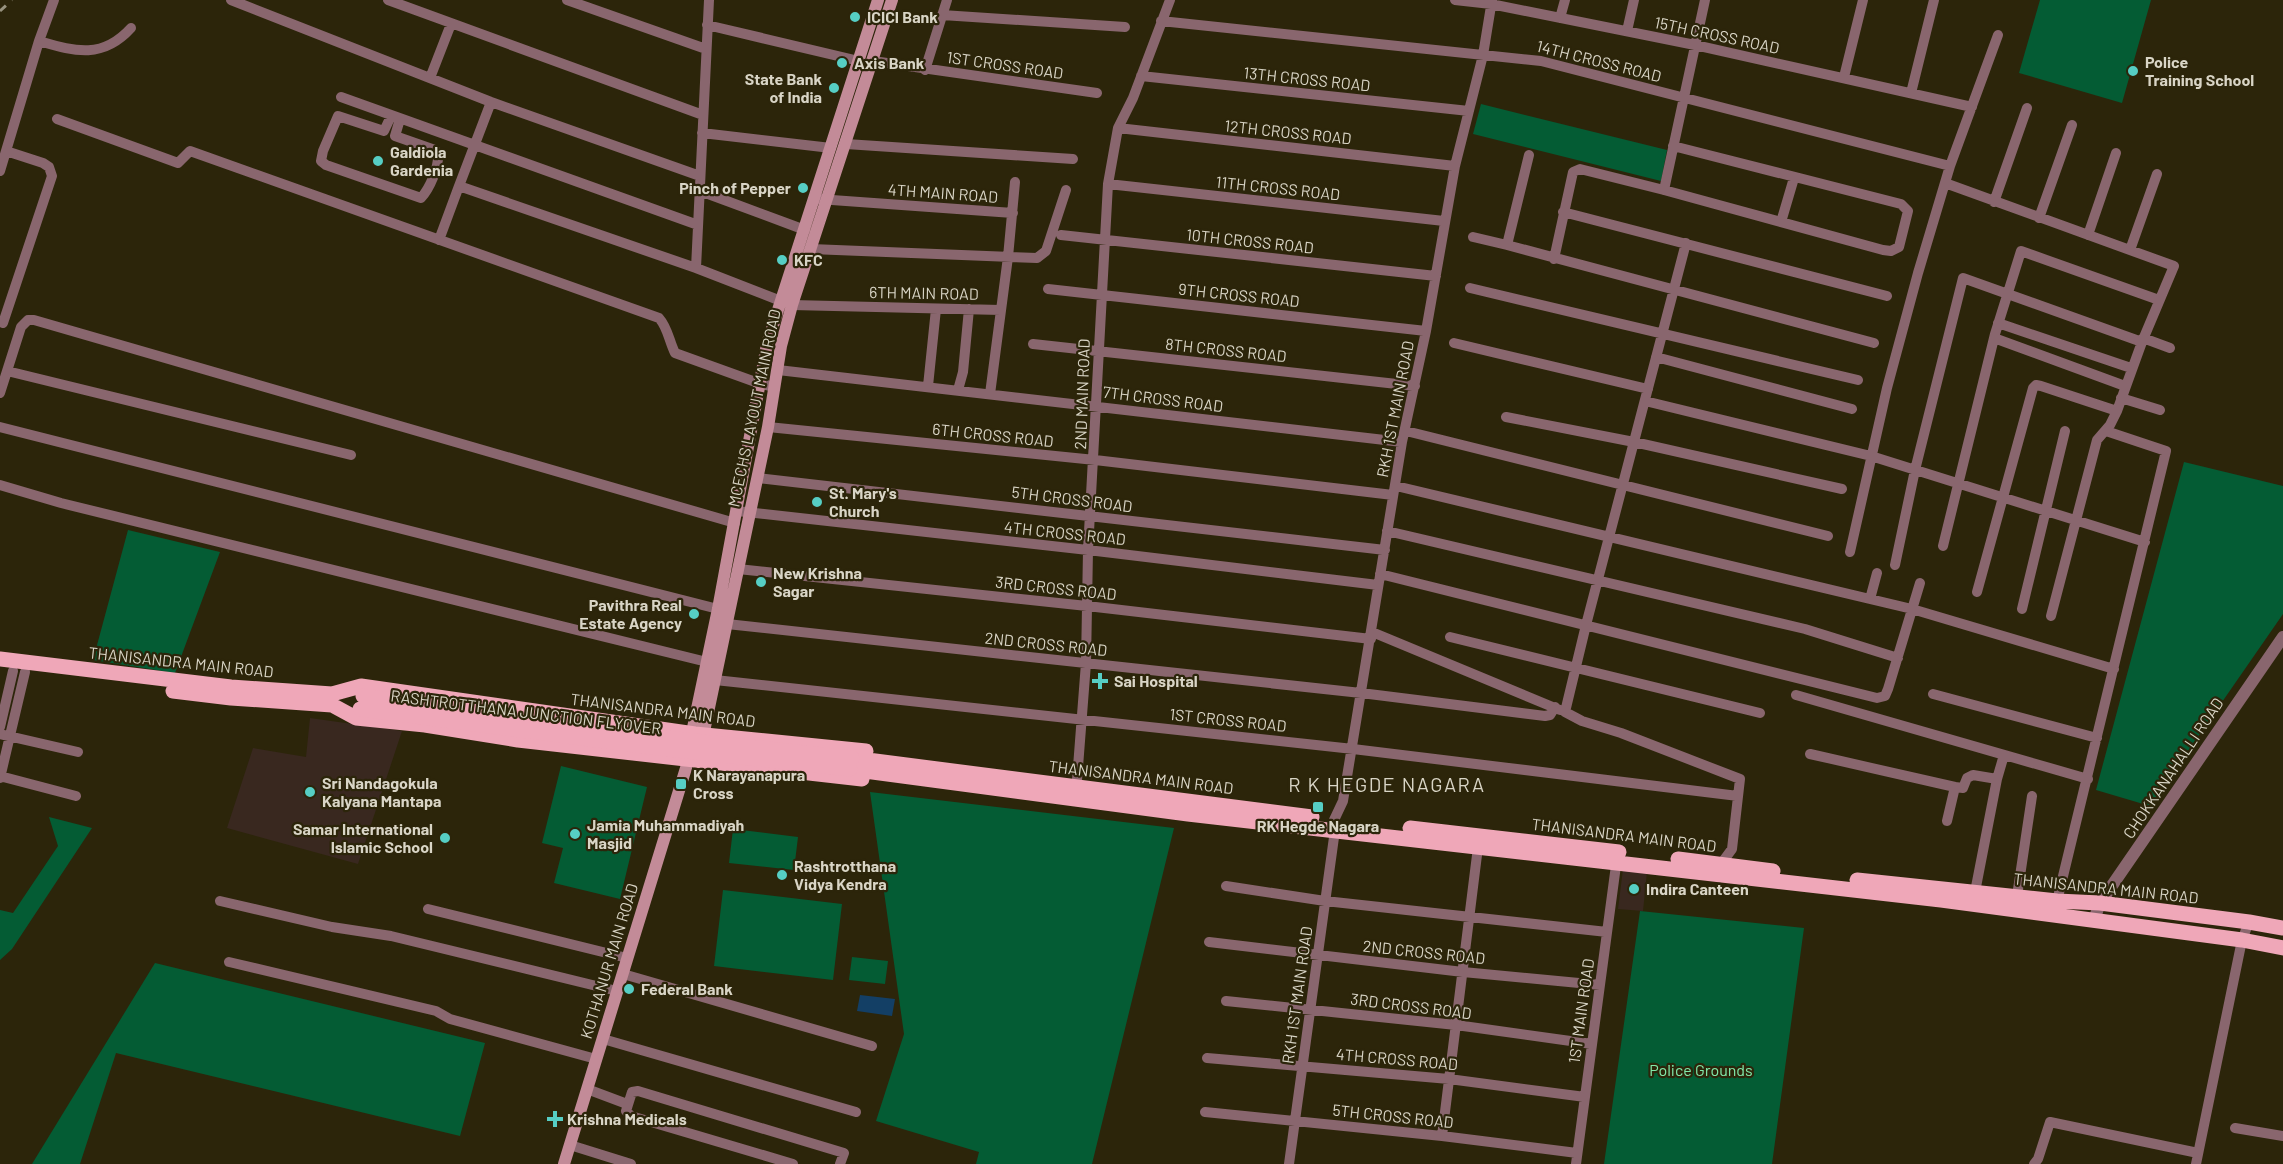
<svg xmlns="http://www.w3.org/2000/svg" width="2283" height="1164" font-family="Barlow,sans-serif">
  <rect width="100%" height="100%" fill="#2c250a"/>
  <path fill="#39281f" d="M310 718 402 731 358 864 227 828 253 748 306 757Z
    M1623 869 1647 872 1643 911 1618 909Z"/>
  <path fill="#045c34" d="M2040 0H2151L2122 103 2019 73Z
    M1481 104 1667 150 1661 181 1473 134Z
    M2184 462 2283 486V614L2150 806 2096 790Z
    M128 530 220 552 175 673 93 660Z
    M561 766 647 787 620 899 554 883 563 848 542 843Z
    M870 792 1174 828 1092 1164H976L979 1152 876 1121 904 1034Z
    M49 817 92 828 12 949 0 960V910L13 913 58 846Z
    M733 829 798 837 794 870 729 863Z
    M723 890 842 904 833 980 714 966Z
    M1640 911 1804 928 1772 1164H1604Z
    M852 957 888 961 885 984 849 980Z
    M155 963 485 1043 460 1136 116 1053 80 1164H32Z"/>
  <path fill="#133f65" d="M860 995 895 999 892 1016 857 1011Z"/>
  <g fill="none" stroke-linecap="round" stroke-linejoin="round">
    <path stroke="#89666e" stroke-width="10" d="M231 0 491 102 700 176
      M388 0 703 115
      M567 0 706 49
      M1455 0 1491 4 1695 45 1972 107
      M942 15 1125 27
      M1560 18 1565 0
      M1161 21 1541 61 1950 166
      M707 25 859 61
      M1627 31 1634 0
      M39 41C74 51 102 60 131 28
      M873 61 1097 93
      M925 70 947 0
      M1141 76 1469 111
      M1844 77 1863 0
      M430 78 451 24
      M1911 93 1934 0
      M341 97 698 225
      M391 116 384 131 338 116 323 151 321 161 326 165 421 198C430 188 439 167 438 154L435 150 395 136 400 119
      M57 119 178 163 190 151 659 318C668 328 669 341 675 353L761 384 775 387
      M1118 128 1455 166
      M702 133 831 148
      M846 144 1073 159
      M1529 155 1507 245 1874 343
      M0 171 39 41 54 0
      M1108 184 1444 221
      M459 186 491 102
      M1664 190 1705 0
      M700 191 805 230
      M818 199 1013 213
      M1994 202 2027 108
      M1563 212 1887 296
      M2039 218 2072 125
      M1781 222 1794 178
      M1061 235 1436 276
      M2088 235 2116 153
      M1473 237 1507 245
      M439 240 459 186 696 268 781 301
      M1686 243 1586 625 1565 712 1582 721 1621 733 1740 779 1732 849 1721 864
      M811 249 1037 258 1046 251 1066 190
      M2130 250 2157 174
      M1554 259 1573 172 1580 169 1664 190 1883 250 1891 251 1899 247 1908 211 1901 204 1673 146
      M696 268 709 0
      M1470 288 1858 380
      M1048 289 1426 331
      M792 305 1001 310
      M3 323 52 176 49 167 43 163 6 151
      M1998 323 2131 368
      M1994 338 2125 386
      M2143 338 2170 348
      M1454 343 1648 389
      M1033 344 1415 386
      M1656 357 1852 409
      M778 370 1402 442
      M7 371 351 455
      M928 386 936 309
      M958 390 963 372 969 309
      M0 393 21 327 28 320H34L735 523
      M990 394 1008 257 1015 182
      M2121 398 2160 410
      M1645 401 1871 456 2145 542
      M1506 417 1634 442 1842 489
      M0 427 718 609
      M768 427 1095 460 1393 495
      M1406 431 1828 536
      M757 478 1385 550
      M0 485 61 503 707 662
      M1396 486 1912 609 2114 669
      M737 511 1088 550 1378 585
      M1387 531 1805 629 1898 658
      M1943 546 1995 334 2021 251 2159 300
      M1850 552 1887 388 1918 273 1950 166 1998 35
      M1895 565 1915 470 1963 278 2142 342 2174 266 1945 183
      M738 569 1087 606 1371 639
      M1380 574 1877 698 1885 696 1888 689 1920 583
      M1977 592 2033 388 2036 385 2041 386 2117 411
      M1870 599 1877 573
      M2022 609 2065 431
      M2051 616 2097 440 2110 425 2117 411 2142 342
      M727 624 1361 693 1545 716 1550 715 1555 707
      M1372 632 1560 710
      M1450 637 1760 713
      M715 680 1353 749 1738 796
      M1933 694 2097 738
      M1796 695 2088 779
      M0 727 13 671
      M0 734 78 752
      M1810 754 1955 787 1947 821
      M0 776 76 796
      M0 778 25 672
      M1955 787 1963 788 1967 778 1973 775 1997 779
      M1076 793 1086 663 1088 550 1108 184 1118 128 1133 98 1170 0
      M1334 820 1343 801 1402 442 1426 331 1455 166 1483 55 1492 0
      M1226 886 1325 901 1607 932
      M1975 892 1997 779 2004 755
      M2017 896 2032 796
      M220 901 332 927 391 936 617 991
      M2057 901 2166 451 2106 431
      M428 909 627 958
      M1209 942 1463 972 1600 985
      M229 962 436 1011 450 1019 596 1059
      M623 974 872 1046
      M1226 1001 1456 1025 1592 1044
      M603 1039 856 1112
      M1207 1058 1449 1079 1585 1097
      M587 1089 627 1104
      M1205 1112 1442 1136 1577 1153
      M2235 1128 2283 1136
      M1442 1136 1478 847
      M570 1145 631 1164
      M793 1164 631 1116 626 1111 632 1092 638 1091 844 1153 840 1164
      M1289 1164 1335 830
      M1576 1164 1617 858
      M2034 1164 2038 1159 2050 1122 2198 1153
      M2196 1164 2242 940 2249 922"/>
    <path stroke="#89666e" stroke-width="12" d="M2094 920 2100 903 2283 637"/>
    <path stroke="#c38b98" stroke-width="12" d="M702 741 768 427 781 346 792 305 892 0
      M690 742 718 609 767 344 878 0
      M564 1164 686 768"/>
    <path stroke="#efa7b8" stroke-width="15" d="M0 659 231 687 332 694 361 686 695 734 866 751
      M173 691 231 698 332 705 356 718 425 725 518 740 862 779
      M852 758 1312 817
      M850 769 1188 814 1941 900 2242 940 2283 948
      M1410 828 1619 852
      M1678 859 1773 871
      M1857 880 2057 901 2100 903 2249 922 2283 928"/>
    <path stroke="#97927e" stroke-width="3" stroke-dasharray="8 8" stroke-linecap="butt" d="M0 11 12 0"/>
    <path stroke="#efa7b8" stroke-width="15" d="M363 696 649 736 852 758
      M360 709 658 748 850 769"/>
  </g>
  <g fill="#56cec4" stroke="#2c250a" stroke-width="2">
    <circle cx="855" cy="17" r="6"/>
    <circle cx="842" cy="63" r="6"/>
    <circle cx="2133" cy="71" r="6"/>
    <circle cx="834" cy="88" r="6"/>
    <circle cx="378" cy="161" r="6"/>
    <circle cx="803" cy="188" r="6"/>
    <circle cx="782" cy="260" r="6"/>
    <circle cx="817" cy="502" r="6"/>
    <circle cx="761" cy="582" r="6"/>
    <circle cx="694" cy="614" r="6"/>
    <path d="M1097 672h6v6h6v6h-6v6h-6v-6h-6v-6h6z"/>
    <rect x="675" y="778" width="12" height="12" rx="3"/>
    <circle cx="310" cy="792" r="6"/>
    <rect x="1312" y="801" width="12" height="12" rx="3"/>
    <circle cx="575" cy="834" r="6"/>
    <circle cx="445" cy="838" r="6"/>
    <circle cx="782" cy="875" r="6"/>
    <circle cx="1634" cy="889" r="6"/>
    <circle cx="629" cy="989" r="6"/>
    <path d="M552 1110h6v6h6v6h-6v6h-6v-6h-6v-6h6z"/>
  </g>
  <g text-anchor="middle" stroke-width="4.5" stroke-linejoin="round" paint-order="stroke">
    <g font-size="16" font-weight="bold" fill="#d9d5c6" stroke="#2c250a" text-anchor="start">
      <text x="867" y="23">ICICI Bank</text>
      <text x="2145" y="68">Police<tspan x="2145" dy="18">Training School</tspan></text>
      <text x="854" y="69">Axis Bank</text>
      <text x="822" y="85" text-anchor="end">State Bank<tspan x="822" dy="18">of India</tspan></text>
      <text x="390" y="158">Galdiola<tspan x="390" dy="18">Gardenia</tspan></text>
      <text x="791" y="194" text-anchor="end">Pinch of Pepper</text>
      <text x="794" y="266">KFC</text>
      <text x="829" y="499">St. Mary's<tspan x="829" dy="18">Church</tspan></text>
      <text x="773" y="579">New Krishna<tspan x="773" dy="18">Sagar</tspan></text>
      <text x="682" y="611" text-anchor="end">Pavithra Real<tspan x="682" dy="18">Estate Agency</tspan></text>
      <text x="1114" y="687">Sai Hospital</text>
      <text x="693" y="781">K Narayanapura<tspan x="693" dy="18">Cross</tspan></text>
      <text x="322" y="789">Sri Nandagokula<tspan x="322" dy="18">Kalyana Mantapa</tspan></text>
      <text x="587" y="831">Jamia Muhammadiyah<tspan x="587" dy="18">Masjid</tspan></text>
      <text x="1318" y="832" text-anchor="middle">RK Hegde Nagara</text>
      <text x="433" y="835" text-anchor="end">Samar International<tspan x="433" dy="18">Islamic School</tspan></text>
      <text x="794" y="872">Rashtrotthana<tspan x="794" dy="18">Vidya Kendra</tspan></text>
      <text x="1646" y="895">Indira Canteen</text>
      <text x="641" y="995">Federal Bank</text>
      <text x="567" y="1125">Krishna Medicals</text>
    </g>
    <g font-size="16" fill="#d9d5c6" stroke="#2c250a">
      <text transform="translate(1717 35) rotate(12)" y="6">15TH CROSS ROAD</text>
      <text transform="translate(1599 61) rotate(14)" y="6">14TH CROSS ROAD</text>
      <text transform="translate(1005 65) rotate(8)" y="6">1ST CROSS ROAD</text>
      <text transform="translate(1307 79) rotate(6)" y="6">13TH CROSS ROAD</text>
      <text transform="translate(1288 132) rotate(6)" y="6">12TH CROSS ROAD</text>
      <text transform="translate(1278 188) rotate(6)" y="6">11TH CROSS ROAD</text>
      <text transform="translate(943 193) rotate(4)" y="6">4TH MAIN ROAD</text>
      <text transform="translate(1250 241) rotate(6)" y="6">10TH CROSS ROAD</text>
      <text transform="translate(924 293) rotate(1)" y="6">6TH MAIN ROAD</text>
      <text transform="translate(1239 295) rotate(6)" y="6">9TH CROSS ROAD</text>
      <text transform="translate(1226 350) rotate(6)" y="6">8TH CROSS ROAD</text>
      <text transform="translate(1082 394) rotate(-88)" y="6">2ND MAIN ROAD</text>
      <text transform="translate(1163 399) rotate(7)" y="6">7TH CROSS ROAD</text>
      <text transform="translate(754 408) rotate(-78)" y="6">MCECHS LAYOUT MAIN ROAD</text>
      <text transform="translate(1395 409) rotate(-79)" y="6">RKH 1ST MAIN ROAD</text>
      <text transform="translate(993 435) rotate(6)" y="6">6TH CROSS ROAD</text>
      <text transform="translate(1072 499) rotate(7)" y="6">5TH CROSS ROAD</text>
      <text transform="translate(1065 533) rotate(6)" y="6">4TH CROSS ROAD</text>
      <text transform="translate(1056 588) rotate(6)" y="6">3RD CROSS ROAD</text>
      <text transform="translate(1046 644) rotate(6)" y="6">2ND CROSS ROAD</text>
      <text transform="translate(181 662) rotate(6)" y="6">THANISANDRA MAIN ROAD</text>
      <text transform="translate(663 710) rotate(7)" y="6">THANISANDRA MAIN ROAD</text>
      <text transform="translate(526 712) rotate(7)" y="6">RASHTROTTHANA JUNCTION FLYOVER</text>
      <text transform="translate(1228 720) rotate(6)" y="6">1ST CROSS ROAD</text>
      <text transform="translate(2173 768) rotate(-56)" y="6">CHOKKANAHALLI ROAD</text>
      <text transform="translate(1141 777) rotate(7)" y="6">THANISANDRA MAIN ROAD</text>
      <text transform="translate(1624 835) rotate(7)" y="6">THANISANDRA MAIN ROAD</text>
      <text transform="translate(2106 888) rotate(6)" y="6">THANISANDRA MAIN ROAD</text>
      <text transform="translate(1424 952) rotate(6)" y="6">2ND CROSS ROAD</text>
      <text transform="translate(609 961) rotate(-73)" y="6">KOTHANUR MAIN ROAD</text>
      <text transform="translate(1297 995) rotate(-82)" y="6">RKH 1ST MAIN ROAD</text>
      <text transform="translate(1411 1006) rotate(7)" y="6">3RD CROSS ROAD</text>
      <text transform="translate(1581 1011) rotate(-82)" y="6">1ST MAIN ROAD</text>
      <text transform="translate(1397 1059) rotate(5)" y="6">4TH CROSS ROAD</text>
      <text transform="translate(1393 1116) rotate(6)" y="6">5TH CROSS ROAD</text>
    </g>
    <g font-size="16" fill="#81e9aa" stroke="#2c250a">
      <text x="1701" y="1076">Police Grounds</text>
    </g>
    <g font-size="20" letter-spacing="1.5" fill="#d9d5c6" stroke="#2c250a">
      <text x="1387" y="792">R K HEGDE NAGARA</text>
    </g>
  </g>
</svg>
